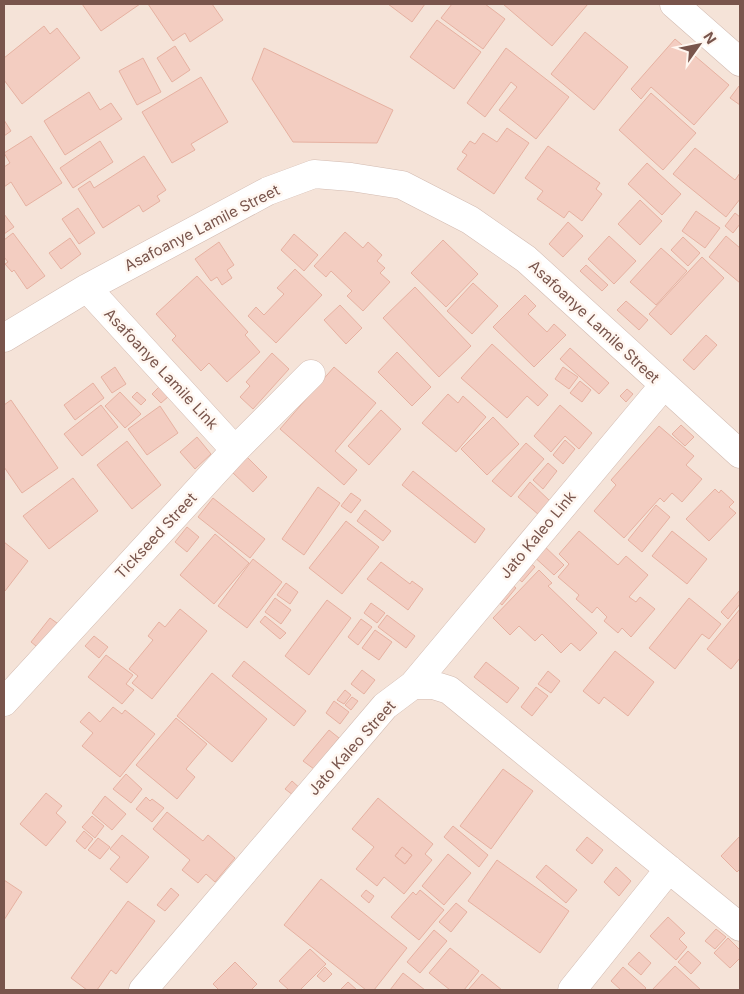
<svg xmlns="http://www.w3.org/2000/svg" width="744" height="994" font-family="Inter,sans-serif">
  <rect width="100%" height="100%" fill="#fdf3ea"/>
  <path fill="#f5e3d8" d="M4 4H740V990H4Z"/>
  <path fill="#f3cdc1" stroke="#e6b1a1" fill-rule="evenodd" d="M82 4H140L101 31Z
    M148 4H212L223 20 190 42 185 33 173 41Z
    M388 4H425L412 22Z
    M452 4H485L505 19 483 49 441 18Z
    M503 4H588L552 46Z
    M437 20 481 52 454 89 410 57Z
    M44 26 50 34 57 28 80 58 22 104 4 80V58Z
    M585 32 628 67 594 110 551 74Z
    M675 39 729 85 694 125 651 87 641 99 631 89Z
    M175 46 190 70 172 82 157 58Z
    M264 48 393 110 377 143 293 142 252 79Z
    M506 48 569 97 536 139 499 110 517 87 511 82 485 117 467 103Z
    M143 58 161 92 137 105 119 71Z
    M201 77 228 122 191 144 195 150 172 163 142 112Z
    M739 86 740 87V105L730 98Z
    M89 92 100 110 111 103 122 119 65 155 44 121Z
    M651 93 696 133 663 170 619 130Z
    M4 120 11 131 4 136Z
    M507 128 529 143 494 194 457 169 467 155 462 152 470 141 475 144 483 133 497 142Z
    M31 136 62 183 26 206 11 182 4 187V167L10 163 4 153Z
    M100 141 113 162 73 188 60 168Z
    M548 146 600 183 596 189 602 194 582 221 569 211 564 218 537 199 543 191 525 178Z
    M695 148 735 180 740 173V199L726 217 673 174Z
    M144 156 166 190 157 196 160 201 143 212 139 205 103 228 78 189 90 181 94 188Z
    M647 163 681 194 662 215 628 184Z
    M640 200 662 221 640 245 618 224Z
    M78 208 95 233 79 244 62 219Z
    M696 211 720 228 705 248 682 231Z
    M735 213 740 217V224L733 233 725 226Z
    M4 214 14 227 4 234Z
    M568 222 583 236 563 257 549 244Z
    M345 232 363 248 368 242 382 255 377 261 385 268 380 273 390 282 363 311 347 296 352 291 331 271 326 277 314 266Z
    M13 233 45 276 27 289 14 270 12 272 5 264 8 262 4 257V240Z
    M294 234 318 255 304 271 281 250Z
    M609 236 636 261 614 284 588 259Z
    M726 236 740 248V283L709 257Z
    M683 237 700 253 688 266 671 250Z
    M70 238 81 254 61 269 49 253Z
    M443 240 478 274 446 307 411 273Z
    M219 242 234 265 227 270 232 278 222 285 217 277 211 281 195 259Z
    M661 248 687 271 656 305 630 282Z
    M702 257 724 278 671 335 649 314Z
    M586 265 608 285 602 291 580 271Z
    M295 269 322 295 276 343 248 316 256 307 264 315 284 294 277 288Z
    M197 276 248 332 245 335 260 352 227 382 209 363 201 371 172 340 176 336 156 314Z
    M473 283 498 306 472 334 447 311Z
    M415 287 471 346 439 377 383 318Z
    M525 295 536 306 528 314 547 332 554 324 566 335 534 367 493 327Z
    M626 301 648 320 639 330 617 310Z
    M340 305 362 328 346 344 324 320Z
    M706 335 717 345 694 370 683 360Z
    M492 344 548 395 538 406 527 396 507 418 461 378Z
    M570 348 609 383 599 394 560 359Z
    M397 352 431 387 412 406 378 372Z
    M272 353 289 369 253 409 240 397 250 386 246 382Z
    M115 367 126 384 112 393 101 377Z
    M334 367 376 403 335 451 357 470 344 485 280 429Z
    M563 367 578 377 569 389 555 379Z
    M580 381 591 390 582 402 570 393Z
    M93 383 104 398 75 420 64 405Z
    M160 386 169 396 161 403 152 394Z
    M627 389 633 394 626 402 620 396Z
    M120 392 141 414 125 428 105 406Z
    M137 392 146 400 141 405 132 397Z
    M448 394 458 403 463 396 486 417 456 452 422 423Z
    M11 400 58 468 22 493 4 467V405Z
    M101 405 118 427 82 456 64 434Z
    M560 405 592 433 579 449 565 436 551 452 534 436Z
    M160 406 178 433 147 455 128 429Z
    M381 410 401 429 369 465 348 446Z
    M493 417 519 444 487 475 461 449Z
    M681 425 694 437 685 446 672 434Z
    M659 426 694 456 686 465 702 479 682 502 672 493 664 502 660 498 624 538 594 511 616 485 611 480Z
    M197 437 211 454 195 469 180 452Z
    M565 440 575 449 563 464 553 455Z
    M127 441 161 485 132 509 97 465Z
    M526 443 544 459 511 497 492 481Z
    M247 457 267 477 253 492 232 472Z
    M548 463 557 471 543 489 533 480Z
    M413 471 485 529 475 543 402 485Z
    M73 478 98 511 49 549 23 516Z
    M530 482 551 502 539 515 518 497Z
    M318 487 340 503 304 555 282 539Z
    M715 489 719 493 721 490 734 502 729 507 736 513 709 541 686 519Z
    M351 493 361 500 351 513 341 506Z
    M213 498 265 539 250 558 198 517Z
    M656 505 670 517 642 552 628 540Z
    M365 510 391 531 383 541 357 521Z
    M346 521 379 547 342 594 309 568Z
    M187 527 199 537 187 552 175 542Z
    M579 531 618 565 626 556 648 575 629 597 636 602 640 597 655 609 631 637 622 628 618 633 604 621 607 617 597 607 592 613 576 599 579 595 558 577 569 564 559 554Z
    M672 531 707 559 687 584 652 556Z
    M215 534 249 563 214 604 180 575Z
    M4 542 28 561 5 591 4 590Z
    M541 543 564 565 554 575 531 554Z
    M253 559 282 582 247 628 218 606Z
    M526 559 535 567 522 582 513 574Z
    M381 562 410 584 412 581 423 589 408 610 367 579Z
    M539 570 552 583 548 586 597 633 580 651 571 643 561 653 542 634 535 641 519 626 510 635 493 618Z
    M509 582 516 588 502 605 495 599Z
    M286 583 298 592 290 604 277 595Z
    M740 590V604L728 619 721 612Z
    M275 598 291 610 281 624 265 612Z
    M689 598 721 624 709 639 702 634 675 669 649 648Z
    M327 600 351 618 309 675 285 656Z
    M371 603 385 613 377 623 364 613Z
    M180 609 207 631 152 699 132 683 138 676 129 669 153 640 148 636 159 622 165 627Z
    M740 609V658L731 669 707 649Z
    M387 615 415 636 406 648 378 627Z
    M265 616 286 633 280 639 260 622Z
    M50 618 61 626 41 650 31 642Z
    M361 619 372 627 358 645 348 637Z
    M375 630 392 642 379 660 362 648Z
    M94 636 108 647 99 658 85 646Z
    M615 651 654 682 628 716 604 697 599 704 583 691Z
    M106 655 133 675 126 684 134 690 122 704 88 677Z
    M244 661 306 711 294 726 232 676Z
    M486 662 519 688 507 703 474 677Z
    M362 670 375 680 364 694 351 684Z
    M548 671 560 681 551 693 538 684Z
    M212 673 267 719 232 762 177 716Z
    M536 687 548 696 532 716 521 707Z
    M345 690 351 695 344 704 337 700Z
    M352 697 358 701 351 710 345 705Z
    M334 701 349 712 340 724 326 713Z
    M113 707 122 714 125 710 155 734 120 777 82 746 93 733 80 722 89 712 100 722Z
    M176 718 207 744 186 769 195 777 177 799 136 765Z
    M329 730 339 738 314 769 303 761Z
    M503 769 533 791 491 849 460 826Z
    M126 774 142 789 131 803 113 789Z
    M292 781 303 791 297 798 285 789Z
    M46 793 62 806 56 813 66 822 46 846 20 824Z
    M105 796 126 814 112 830 92 813Z
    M146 797 150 801 152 799 164 808 152 822 136 809Z
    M378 798 433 844 425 854 432 860 404 894 384 877 377 886 356 869 374 847 352 829ZM402 847 412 855 405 864 395 856Z
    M167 812 203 841 208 835 235 858 215 882 206 874 198 883 182 870 190 860 153 829Z
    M92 816 104 826 95 838 82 827Z
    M453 826 488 855 479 867 444 837Z
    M84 831 93 839 85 849 76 841Z
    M122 835 149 857 127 883 110 869 120 857 110 849Z
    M740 836V869L737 872 721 856Z
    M587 837 603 850 592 864 576 850Z
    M98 838 110 847 100 859 88 850Z
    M402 847 412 855 405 864 395 856Z
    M448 854 471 873 444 905 422 886Z
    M497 860 569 911 540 953 468 901Z
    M546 865 577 890 566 903 536 877Z
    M616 867 631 881 619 896 604 882Z
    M321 879 407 948 374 990H366L284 925Z
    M4 880 22 892 4 920Z
    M171 888 179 895 165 911 157 905Z
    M366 890 374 896 369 903 361 896Z
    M420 890 444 910 419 940 391 917 413 892 416 895Z
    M128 901 155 921 116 974 111 970 97 990H87L71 978Z
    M456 903 467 912 451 932 439 922Z
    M668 917 685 933 679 939 687 947 676 960 650 936Z
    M716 929 726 937 715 949 705 941Z
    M434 930 447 941 420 973 407 962Z
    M728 938 740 950V958L730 968 714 953Z
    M450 948 479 971 464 990H450L429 973Z
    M310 949 326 964 300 990H289L279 981Z
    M688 951 701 963 691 974 678 962Z
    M639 952 651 963 641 975 628 964Z
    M235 962 257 984 251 990H219L213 984Z
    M675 966 701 990H652Z
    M325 967 332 974 324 982 317 976Z
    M623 967 646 988 644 990H621L611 981Z
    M403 973 425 990H390Z
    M482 974 502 990H468Z
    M348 982 357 990H340Z"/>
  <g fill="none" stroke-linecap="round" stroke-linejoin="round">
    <g stroke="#d3bbb1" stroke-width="29">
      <path id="minor" d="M674 4 740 62
        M87 288 235 450
        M4 338 87 288 268 191 314 174 351 177 402 185 470 220 526 259 740 454
        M413 685H433L449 690 740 927
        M4 702 235 450 311 374
        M143 990 385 706 413 685 664 385
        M572 990 669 869"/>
    </g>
    <use href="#minor" stroke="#fff" stroke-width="28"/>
  </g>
  <g text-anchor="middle" stroke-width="5" stroke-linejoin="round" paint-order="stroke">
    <g font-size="15" fill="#79554c" stroke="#fff7f1">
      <text transform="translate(202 228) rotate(-27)" y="5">Asafoanye Lamile Street</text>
      <text transform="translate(594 322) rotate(43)" y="5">Asafoanye Lamile Street</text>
      <text transform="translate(161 369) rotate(47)" y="5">Asafoanye Lamile Link</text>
      <text transform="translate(538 535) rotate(-50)" y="5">Jato Kaleo Link</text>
      <text transform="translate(156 536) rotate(-47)" y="5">Tickseed Street</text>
      <text transform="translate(352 748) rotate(-48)" y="5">Jato Kaleo Street</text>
    </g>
  </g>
  <rect width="744" height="994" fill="none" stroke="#79554c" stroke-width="10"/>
  <g transform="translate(699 45) rotate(57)" stroke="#fff7f1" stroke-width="4" paint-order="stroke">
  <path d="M0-4L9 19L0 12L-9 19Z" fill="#79554c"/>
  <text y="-8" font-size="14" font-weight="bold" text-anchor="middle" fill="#79554c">N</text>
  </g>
</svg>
